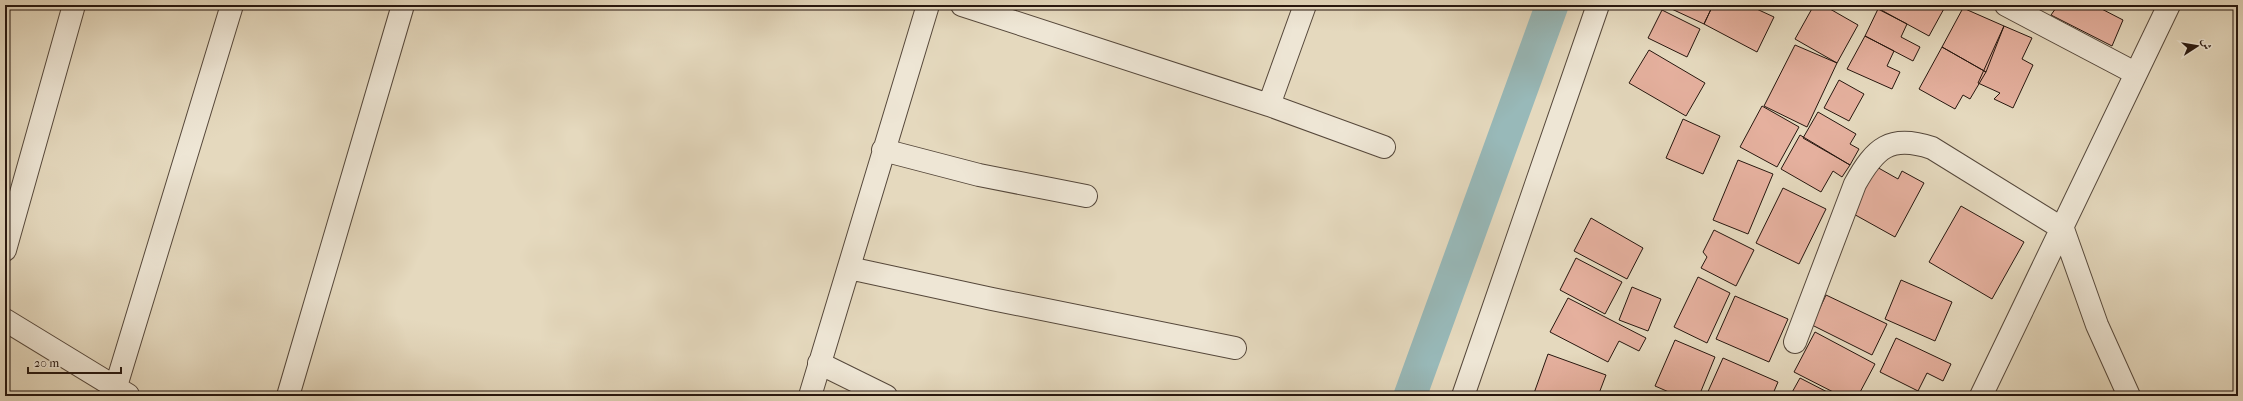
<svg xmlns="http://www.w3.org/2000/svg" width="2243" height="401" font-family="'IM FELL French Canon',Amiri,serif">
  <rect width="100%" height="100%" fill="#e5d9be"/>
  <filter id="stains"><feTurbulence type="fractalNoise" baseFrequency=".005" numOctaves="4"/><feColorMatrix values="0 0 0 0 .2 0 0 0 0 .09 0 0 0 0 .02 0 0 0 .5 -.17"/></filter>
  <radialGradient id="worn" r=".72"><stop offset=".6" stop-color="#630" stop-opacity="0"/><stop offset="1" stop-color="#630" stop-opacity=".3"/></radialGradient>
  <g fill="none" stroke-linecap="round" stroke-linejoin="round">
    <path stroke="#98b9b9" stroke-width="33" d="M1410 396 1552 5"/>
  </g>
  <path fill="#e5b09e" stroke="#27170f" d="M1663 5H1713L1704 24Z
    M1713 5H1748L1774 17 1757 52 1704 24Z
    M1814 5H1823L1858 25 1837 63 1795 39Z
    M1872 5H1946L1929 36Z
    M2058 5H2094L2123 20 2112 46 2051 15Z
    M1963 8 2004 26 1986 72 1942 47Z
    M1878 9 1907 24 1901 37 1920 47 1913 61 1865 36Z
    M1662 10 1700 29 1687 57 1648 38Z
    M2004 26 2032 38 2022 59 2033 65 2013 108 1994 99 2000 93 1978 83Z
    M1865 36 1894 51 1887 66 1900 72 1892 89 1847 69Z
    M1795 45 1837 63 1807 127 1764 106Z
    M1942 47 1986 72 1970 99 1963 95 1955 109 1919 89Z
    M1649 50 1705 83 1686 116 1629 83Z
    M1839 80 1864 94 1849 121 1824 108Z
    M1762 106 1799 127 1777 167 1740 147Z
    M1818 112 1856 134 1850 144 1859 149 1850 165 1803 138Z
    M1683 119 1720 136 1703 174 1666 158Z
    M1800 135 1850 165 1842 177 1833 171 1821 192 1781 169Z
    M1738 160 1773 174 1748 234 1713 220Z
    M1875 166 1898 179 1902 171 1924 183 1895 237 1850 212Z
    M1783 188 1826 209 1799 264 1756 243Z
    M1961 206 2024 242 1992 299 1929 262Z
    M1591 218 1643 248 1627 279 1574 251Z
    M1714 230 1754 250 1736 286 1701 268 1707 257 1703 252Z
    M1576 258 1622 282 1605 314 1560 290Z
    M1698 277 1730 293 1707 343 1674 327Z
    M1901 280 1952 302 1935 341 1885 319Z
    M1632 287 1661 299 1648 331 1619 320Z
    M1826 295 1887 324 1872 355 1812 325Z
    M1735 296 1788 319 1769 362 1716 339Z
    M1568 298 1646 338 1639 351 1619 341 1608 362 1550 332Z
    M1815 332 1875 364 1858 396H1841L1794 372Z
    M1896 338 1951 364 1943 381 1927 373 1918 391 1880 372Z
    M1675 340 1715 357 1699 396H1678L1655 386Z
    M1548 354 1606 375 1598 396H1533Z
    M1723 358 1778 382 1772 396H1706Z
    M1800 378 1835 396H1790Z"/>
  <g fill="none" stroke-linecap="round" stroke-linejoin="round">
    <g stroke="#56483b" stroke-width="24">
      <path id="minor" d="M962 5 1269 105 1305 5
        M2006 5 2135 73
        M1269 105 1384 147
        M883 150 979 175 1086 196
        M5 250 74 5
        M849 268 992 299 1235 348
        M5 320 128 395
        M1795 342 1855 184C1875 148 1890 134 1932 148L2063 229 2097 325 2129 396
        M819 363 886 396
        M113 396 232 5
        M288 396 403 5
        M810 396 928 5
        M1463 396 1598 5
        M1981 396 2169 5"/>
    </g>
    <use href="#minor" stroke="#eee6d5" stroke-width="22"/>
  </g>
  <rect width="2243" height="401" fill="none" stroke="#e5d9be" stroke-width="20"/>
  <rect x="6" y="6" width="2231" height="389" fill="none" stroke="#27170f" stroke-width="2"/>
  <rect x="10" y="10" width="2223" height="381" fill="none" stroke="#27170f"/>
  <g transform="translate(2197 46) rotate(78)" stroke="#eee6d5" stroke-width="3" paint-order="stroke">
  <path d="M0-3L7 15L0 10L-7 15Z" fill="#27170f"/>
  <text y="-6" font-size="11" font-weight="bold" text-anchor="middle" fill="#27170f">ش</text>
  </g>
  <path d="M28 367v6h93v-6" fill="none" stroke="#27170f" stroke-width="2"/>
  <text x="34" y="367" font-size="12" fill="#27170f" stroke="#eee6d5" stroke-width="3" paint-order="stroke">20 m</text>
  <rect width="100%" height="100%" filter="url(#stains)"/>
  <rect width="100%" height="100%" fill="url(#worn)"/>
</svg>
